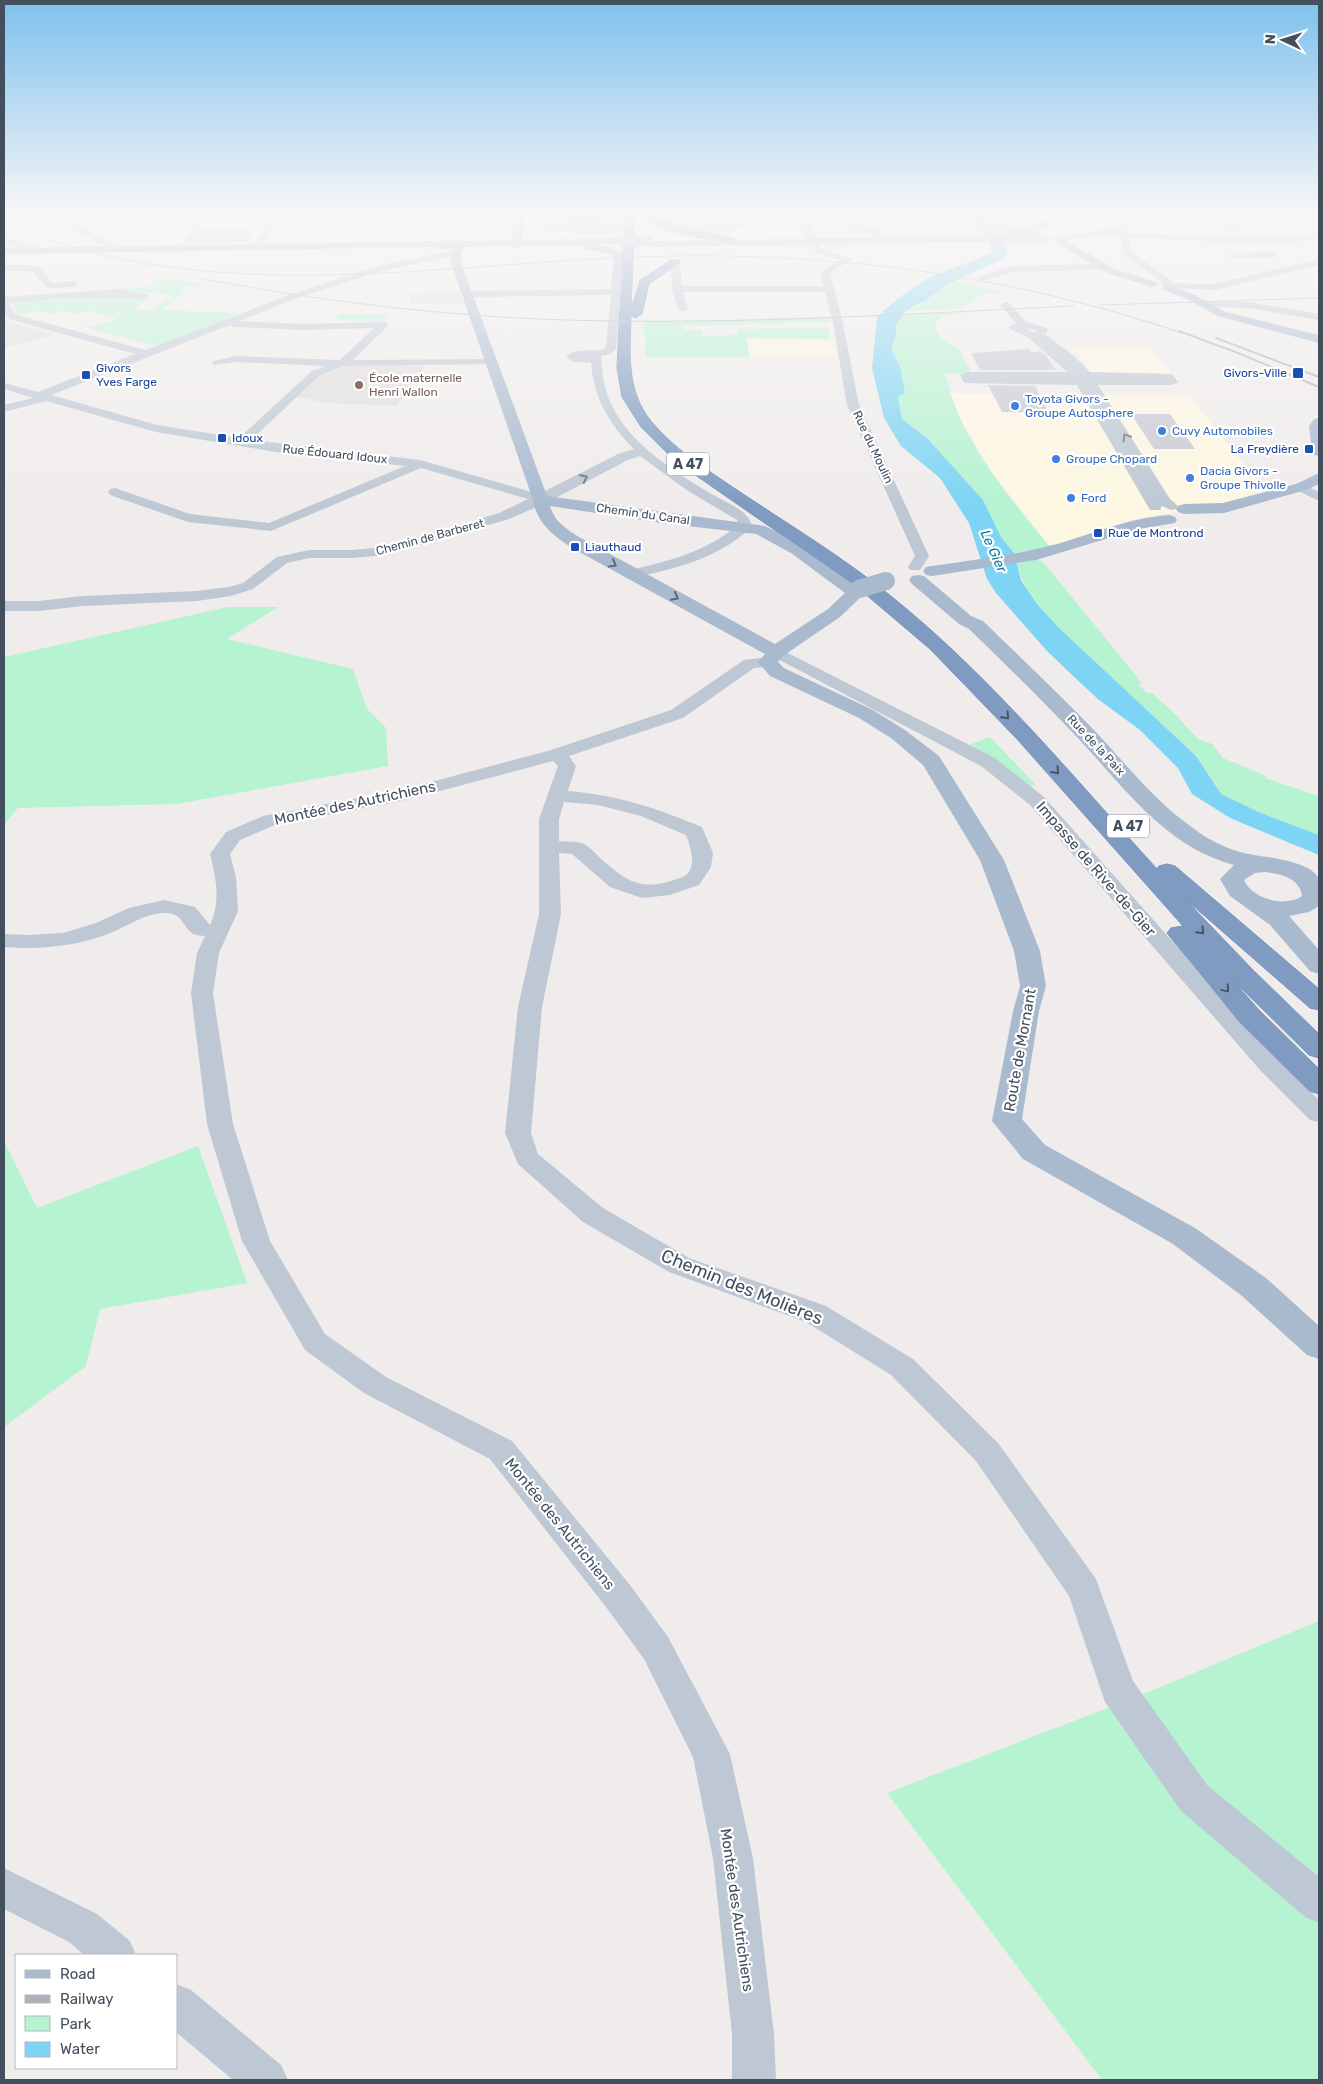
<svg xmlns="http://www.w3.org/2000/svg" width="1323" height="2084" font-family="Rubik,sans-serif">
  <rect width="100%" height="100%" fill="#f0ecec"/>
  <path fill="#fdf7e2" d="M747 339 833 340 837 356 749 357Z
    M1072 347H1150L1170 373 1091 372Z
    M949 393 1189 396 1265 491 1207 508 1137 518 1050 547 992 472 963 424Z"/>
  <path fill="#e1ddde" d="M510 215 505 232H429L442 219Z
    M460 292 464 304H411L409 294Z
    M4 320 21 325 56 335 4 348Z
    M346 366 391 365 425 366 397 406 330 403 294 397 318 374 331 367Z"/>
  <path fill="#b5f3d1" d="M203 215H270L264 221H199L182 246H180L193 228H191Z
    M530 215H622V236L574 234 572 231 550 232 536 229 535 221 529 220Z
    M979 215H1044L1028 225 1003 229 1002 233H997L991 224Z
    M171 279 211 286 186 287 182 291 189 292 182 294 161 310 241 313 157 346 84 327 118 320 115 318 90 311 75 314 62 311 49 314 38 311 21 315 16 313 10 300 60 295 150 298 134 309 152 310 173 295 116 289 154 286 153 280Z
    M954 281 1008 293 985 294 959 309 906 311C914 305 917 306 924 302 934 297 942 287 954 281Z
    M978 312 953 314 954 315 943 316 936 321C932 339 951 341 960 351 963 355 965 362 967 366L970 367 969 374 945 373C960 440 1007 495 1050 547L1014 553 1001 537 983 500 928 439 902 419 898 397 900 367 891 349 896 335V325L905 314Z
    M342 313 388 315 380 322 333 319Z
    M830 317V322L684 326 685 330H702V336L738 335 737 329 828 327 830 339 747 338 749 357H645L646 335 644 333V322Z
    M1037 558 1044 563 1142 683 1138 684 1147 693H1152L1175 714 1198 739 1212 744 1223 758 1267 776 1265 778 1319 796V835L1261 813 1221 794 1196 756 1058 627C1039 606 1024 591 1016 562Z
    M228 607H278L227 639 353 669 367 709 386 728 388 766 176 804 18 808 4 825V657Z
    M990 737 1036 785 1029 786 969 745Z
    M4 1141 37 1208 198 1146 247 1283 100 1309 86 1366 4 1427Z
    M1319 1621V2080H1102L887 1793 1141 1695Z"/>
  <path fill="#7ed4f4" d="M566 215H601V230H563Z
    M963 215H979L991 224 1007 248 1006 257 946 285 924 302 916 304 906 311 896 325V335L891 349 900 367 905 393 898 397 902 419 928 439 983 500 1001 537 1014 553 1021 580 1037 604 1058 627 1196 756 1221 794 1261 813 1319 835V855L1230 818 1192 794 1178 768 1140 730 1099 700 1072 675 1047 651 996 593 987 579 969 523 940 478 901 446 884 418 872 368 877 317C893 302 909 289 929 278 950 268 973 263 993 251L985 234Z"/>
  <path fill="#c8cbd3" d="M195 228H254L247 242 183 243Z
    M1028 349 1032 352 1041 351 1048 358 1056 370H980L971 353Z
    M988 385 1035 386 1049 413 1002 412Z
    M1131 414H1170L1195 449H1154Z"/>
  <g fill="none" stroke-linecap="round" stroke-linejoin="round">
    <g stroke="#6a86ad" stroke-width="1">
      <path id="highway" d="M625 215H635L631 309 640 280 671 260H679L680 262 649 284 642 314 636 318 631 316C630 354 626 390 651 421 673 448 703 467 731 486 777 517 825 546 869 579 978 661 1066 769 1157 869L1159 866 1167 864 1175 866 1319 989V1010L1310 1008 1183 897 1253 970 1319 1034V1058L1309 1055 1230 977 1259 1010 1319 1069V1094L1309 1091 1239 1022 1167 933 1171 928 1183 926 1017 739 930 649 857 587 675 461 641 427 622 397 617 368Z
        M640 215H650L674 225 734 238 735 240 730 243C707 239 655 232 640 215Z"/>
    </g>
    <path fill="#bec8d4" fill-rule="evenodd" d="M49 215C56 214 58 217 65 218 69 219 94 215 102 215L101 217 72 222 125 249 121 252 102 245Z
      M111 215 182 217 186 219 182 221H119Z
      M270 215H278L259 249H253L252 247Z
      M661 215H669L674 222 681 225 701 226 752 221H799L797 215H805L807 221 850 220 857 226 876 227 883 239 882 241H876L870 232 852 231 848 226H810L820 248 852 259 831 272V277L843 323 859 405 929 556 920 570H910L908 567 915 556 847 405 833 323 825 292H683L688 309 683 312 678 309 672 289 670 262 675 259 680 262 682 286H824L821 277 822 271 840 260C812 251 812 253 801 226L752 227 701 231 681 230 668 226Z
      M876 215H884L889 218H940L944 220 940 222H888L880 220Z
      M1157 215H1169L1126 228 1128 233 1275 238 1319 233V239L1275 244 1129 238 1132 253 1170 279 1171 283 1214 284 1319 259V265L1214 290 1173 288 1168 285H1162L1161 281 1125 256 1120 238 1096 237 1063 240 1059 237 1063 234 1096 231Z
      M1278 215H1291C1281 222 1229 234 1219 226L1223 223H1243Z
      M985 236H1048L1052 239 1048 242 982 241V237Z
      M4 237 37 248 38 250 34 253 4 243Z
      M456 249 459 250V254L374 273 295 299 239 321 303 324 383 322 387 323 388 325 387 327 353 360 491 359 495 360 496 362 495 364 344 366 320 375 251 440 420 460 539 494 618 454 634 449C609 424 594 398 591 363L574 362 566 357C577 346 593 354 606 348L611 295 468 297 463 294 468 291 611 289 612 278 617 275 622 278 616 349 610 354 601 356C602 365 602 374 604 383 616 437 671 470 715 496 729 504 748 510 752 526L750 529C714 560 677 568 632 578L627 577 625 574 627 571C667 561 705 553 738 525L737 520 688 491 640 456 628 460 546 503 509 519 386 555 352 558H309L287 563 253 589 231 596 197 601 83 606 39 611H4V601H39L83 596 197 591 229 587 243 583 277 557 309 550H352L385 547 499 513 528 499 421 468 271 531 188 522 110 495 108 492 110 489 115 488 190 514 269 523 405 466 276 452 156 432 46 401 4 412V405L33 398 4 389V383L38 392 135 354 12 320C2 315 4 308 4 297L120 289 147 294 149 296 144 299 75 297 9 303 14 313 20 316 146 350 289 295 368 269ZM230 325 234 327 303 330 374 328 340 360 236 356 214 361 212 363 214 365 236 362 326 366 312 371 239 438 157 425 51 395Z
      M1274 252 1277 253V257L1232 259 1228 256 1232 253Z
      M1104 264 1107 265V269L1013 272 981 281 976 278 1012 266Z
      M4 265 38 266 52 283 74 281 79 284 74 287 47 288 32 271H4Z
      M1203 301 1248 302 1319 314V320L1248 308 1200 306 1198 304Z
      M1005 302 1009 303 1026 322 1047 328 1048 330 1045 334 1075 357 1090 372 1172 374 1178 382 1172 385H1098L1170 499 1178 506 1176 509 1171 510 1162 506 1160 510H1150L1077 385 964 383 960 375 966 372H1067L1029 338 1010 329 1009 327 1016 323 1000 305ZM1024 328 1036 330 1035 333Z
      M1301 483 1319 492V501L1296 490 1294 487Z
      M776 647 995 758 1044 797 1278 1060 1319 1100V1122L1310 1120 1260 1070 1030 805 981 766 770 655 768 652 770 649Z
      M768 657 774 658 776 662 774 666 754 668 683 718 569 756 576 766 568 791C618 795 656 808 702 827L713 853 711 867 699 885 670 895 642 898 610 887 572 854 559 853 561 914 542 1007 531 1133 538 1154 603 1208 689 1258 826 1306 913 1359 998 1443 1096 1579 1133 1681 1207 1785 1319 1877V1923L1305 1917 1181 1811 1105 1702 1069 1596 976 1461 891 1375 806 1322 669 1272 583 1222 518 1164 505 1133 518 1007 539 914V819L558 766 553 761 402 801 275 825 240 840 230 854 236 877 238 911 219 953 213 993 233 1124 270 1241 325 1334 386 1377 512 1441 630 1585 668 1637 730 1754 753 1858 774 2034 776 2080H732V2034L713 1858 693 1757 644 1659 606 1607 490 1459 364 1393 305 1350 242 1241 207 1124 191 993 197 953 205 936C202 936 196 935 193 934 182 926 182 912 164 913 146 913 129 925 113 932 79 946 41 950 4 947V934L28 935 63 933 96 923 129 908 164 900 195 907 210 925C221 901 216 878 210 854L226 832 263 816 401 790 551 750 671 710 744 660ZM564 802 598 805 641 816 686 835C691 848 699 872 680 878 641 892 629 883 600 858 595 853 589 846 582 843 575 841 567 842 559 841V819Z
      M4 1868 97 1914 130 1941 136 1955H84L69 1942 4 1909Z
      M176 1984 191 1990 281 2065 288 2080H233L176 2032Z"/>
    <path fill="#a9bacf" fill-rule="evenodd" d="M515 215H525L521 240 622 238 627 241 622 244H597L611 247 622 253 624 262 622 278 617 281 612 278 614 262 612 255 584 248V245L520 246 515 248 510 246 464 247 460 254 461 263 547 496 765 526 803 545 856 584 865 585 868 589 865 593 840 617 783 656 778 662 784 668 873 710 905 730 939 756 1004 860 1040 951 1046 986 1039 1011 1022 1119 1045 1145 1195 1228 1266 1278 1319 1326V1359L1307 1355 1242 1296 1173 1244 1023 1159 992 1121 1013 1011 1020 986 1014 951 980 860 923 765 891 738 859 718 770 676 758 662 765 654 574 549C555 537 537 524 533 500L451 263 450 254 453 248 440 250 435 247 4 254V248L511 240ZM550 506 662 523 756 534 791 553 845 593 828 609 775 644 579 537C566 529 554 521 550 506Z
      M1052 215H1063L1039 231 1042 234 1041 236 978 242 647 247 642 244 647 241 978 236 1006 233 1007 230 1022 227 1030 228Z
      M1059 237 1115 269 1156 282 1158 284 1152 287 1107 273 1055 242V238Z
      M1168 285 1193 294 1226 312 1319 335V343L1218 316 1185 298 1164 290 1162 288 1164 286Z
      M1319 418V456L1314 455 1312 452 1309 426 1314 419Z
      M1319 473V484L1306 490 1224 513 1184 514 1178 512 1176 509 1178 506 1184 504 1223 503 1296 484Z
      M1169 515 1175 517 1177 520 1175 523 1139 529 1036 560 932 576 926 575 923 571 926 567 932 566C974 560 1016 555 1057 544 1095 533 1130 518 1169 515Z
      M918 575 924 576 971 616 983 621C1019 656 1056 691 1091 727 1124 761 1153 800 1193 828 1207 839 1223 847 1240 852 1260 858 1305 858 1318 877 1322 883 1319 898 1319 906L1309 912 1289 916 1319 950V974L1310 971 1270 925 1230 896 1220 879 1234 865C1163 846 1122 784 1074 734 1040 698 1005 664 969 629L959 624 912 584 909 580 912 576ZM1265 872C1281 874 1300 878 1302 896 1286 908 1252 899 1244 880L1255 873Z"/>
    <use href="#highway" fill="#7f9bc1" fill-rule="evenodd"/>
    <path stroke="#aeb1b8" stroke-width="1" d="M4 223C214 313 449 260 669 256 841 253 1019 277 1182 333
      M198 278C320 301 442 316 566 320 736 325 905 314 1074 306
      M1102 305 1319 298"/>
    <path stroke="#aeb1b8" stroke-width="2" d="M1179 331 1238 353 1319 387
      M1216 338 1319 377"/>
    <path stroke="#a9bacf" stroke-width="11" d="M622 241H648"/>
    <path stroke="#a9bacf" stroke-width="18" d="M859 589 886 581"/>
  </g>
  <defs><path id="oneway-chevron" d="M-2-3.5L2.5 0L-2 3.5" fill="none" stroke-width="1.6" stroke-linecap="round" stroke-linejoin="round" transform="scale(1.25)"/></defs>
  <g stroke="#6e7986">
    <use href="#oneway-chevron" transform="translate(1126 437) rotate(-122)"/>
    <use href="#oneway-chevron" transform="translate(584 478) rotate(-27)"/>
  </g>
  <g stroke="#5c6a79">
    <use href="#oneway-chevron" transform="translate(613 564) rotate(29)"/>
    <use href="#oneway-chevron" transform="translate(675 597) rotate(28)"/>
  </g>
  <g stroke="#465361">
    <use href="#oneway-chevron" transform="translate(1006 716) rotate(47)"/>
    <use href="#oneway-chevron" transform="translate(1056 771) rotate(48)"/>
    <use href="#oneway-chevron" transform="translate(1201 931) rotate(46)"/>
    <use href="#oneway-chevron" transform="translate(1226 989) rotate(50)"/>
  </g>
  <linearGradient id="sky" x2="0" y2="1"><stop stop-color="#7dc1ed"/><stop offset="0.42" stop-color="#f8f6f6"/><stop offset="1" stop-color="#f8f6f6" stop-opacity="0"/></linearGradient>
  <rect width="1323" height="506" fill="url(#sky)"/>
  <g fill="#1a4fb4" stroke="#fff" stroke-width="2">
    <rect x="1292" y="367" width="12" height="12" rx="2.5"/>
    <rect x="81" y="370" width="10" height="10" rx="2.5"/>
    <rect x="217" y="433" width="10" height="10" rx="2.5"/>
    <rect x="1304" y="444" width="10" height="10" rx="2.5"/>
    <rect x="1093" y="528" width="10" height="10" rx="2.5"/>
    <rect x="570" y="542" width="10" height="10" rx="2.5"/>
  </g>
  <circle fill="#8d6e63" stroke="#fff" stroke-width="2" cx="359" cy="385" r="5"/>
  <g fill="#3f7fe0" stroke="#fff" stroke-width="2">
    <circle cx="1015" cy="406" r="5"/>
    <circle cx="1162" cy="431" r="5"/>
    <circle cx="1056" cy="459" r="5"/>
    <circle cx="1190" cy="478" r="5"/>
    <circle cx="1071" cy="498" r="5"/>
  </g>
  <g text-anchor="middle" stroke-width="4.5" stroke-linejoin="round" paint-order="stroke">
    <g font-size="12" fill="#164399" stroke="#fff" text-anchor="start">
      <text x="96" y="372">Givors<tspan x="96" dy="14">Yves Farge</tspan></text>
      <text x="1287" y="377" text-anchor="end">Givors-Ville</text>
      <text x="232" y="442">Idoux</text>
      <text x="1299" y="453" text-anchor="end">La Freydière</text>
      <text x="1108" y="537">Rue de Montrond</text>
      <text x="585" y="551">Liauthaud</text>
    </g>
    <g font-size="12" fill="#785e54" stroke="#fff" text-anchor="start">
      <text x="369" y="382">École maternelle<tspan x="369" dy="14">Henri Wallon</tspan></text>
    </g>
    <g font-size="12" fill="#366cbe" stroke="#fff" text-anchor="start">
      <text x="1025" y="403">Toyota Givors -<tspan x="1025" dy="14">Groupe Autosphere</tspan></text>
      <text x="1172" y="435">Cuvy Automobiles</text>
      <text x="1066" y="463">Groupe Chopard</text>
      <text x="1200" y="475">Dacia Givors -<tspan x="1200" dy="14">Groupe Thivolle</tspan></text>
      <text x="1081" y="502">Ford</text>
    </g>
    <g font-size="12" fill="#434f5c" stroke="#fff">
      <text transform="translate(873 447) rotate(65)" y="4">Rue du Moulin</text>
      <text transform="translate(335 454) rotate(6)" y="4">Rue Édouard Idoux</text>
      <text transform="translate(643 514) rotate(8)" y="4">Chemin du Canal</text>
      <text transform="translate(430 537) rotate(-15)" y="4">Chemin de Barberet</text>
      <text transform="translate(1096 745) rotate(47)" y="4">Rue de la Paix</text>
    </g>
    <g fill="#fff" stroke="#7b848d" stroke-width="1">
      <rect x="667" y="452.5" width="42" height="23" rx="4"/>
      <rect x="1107" y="814.5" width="42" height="23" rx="4"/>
    </g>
    <g font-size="14" font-weight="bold" fill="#434f5c">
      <text x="688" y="469">A 47</text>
      <text x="1128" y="831">A 47</text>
    </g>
    <g font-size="14" font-style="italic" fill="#017caa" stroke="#fff">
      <text transform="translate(994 551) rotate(66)" y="5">Le Gier</text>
    </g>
    <g font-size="15" fill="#434f5c" stroke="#fff">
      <text transform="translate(355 803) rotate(-12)" y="5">Montée des Autrichiens</text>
      <text transform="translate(1096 869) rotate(49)" y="5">Impasse de Rive-de-Gier</text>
      <text transform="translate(1020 1050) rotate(-80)" y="5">Route de Mornant</text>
      <text transform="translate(560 1524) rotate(51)" y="5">Montée des Autrichiens</text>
      <text transform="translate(737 1910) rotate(82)" y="5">Montée des Autrichiens</text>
    </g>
    <g font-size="18" fill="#434f5c" stroke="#fff">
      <text transform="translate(742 1287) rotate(22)" y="6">Chemin des Molières</text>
    </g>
  </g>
  <rect width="1323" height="2084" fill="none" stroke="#434f5c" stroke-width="10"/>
  <rect x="15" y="1954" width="162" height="115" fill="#ffffff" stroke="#b4b9be"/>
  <rect x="25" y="1970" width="25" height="8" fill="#a9bacf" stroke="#b4b9be"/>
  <text x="60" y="1979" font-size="15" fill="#434f5c">Road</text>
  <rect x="25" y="1995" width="25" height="8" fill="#aeb1b8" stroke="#b4b9be"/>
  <text x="60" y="2004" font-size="15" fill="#434f5c">Railway</text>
  <rect x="25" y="2016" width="25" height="15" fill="#b5f3d1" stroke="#b4b9be"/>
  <text x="60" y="2029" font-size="15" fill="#434f5c">Park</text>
  <rect x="25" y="2042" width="25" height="15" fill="#7ed4f4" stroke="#b4b9be"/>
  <text x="60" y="2054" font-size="15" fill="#434f5c">Water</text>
  <g transform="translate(1283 40) rotate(274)" stroke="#ffffff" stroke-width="4" paint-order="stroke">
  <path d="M0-4L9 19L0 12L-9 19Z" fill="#434f5c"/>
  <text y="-8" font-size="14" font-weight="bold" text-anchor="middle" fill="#434f5c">N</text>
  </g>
</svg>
